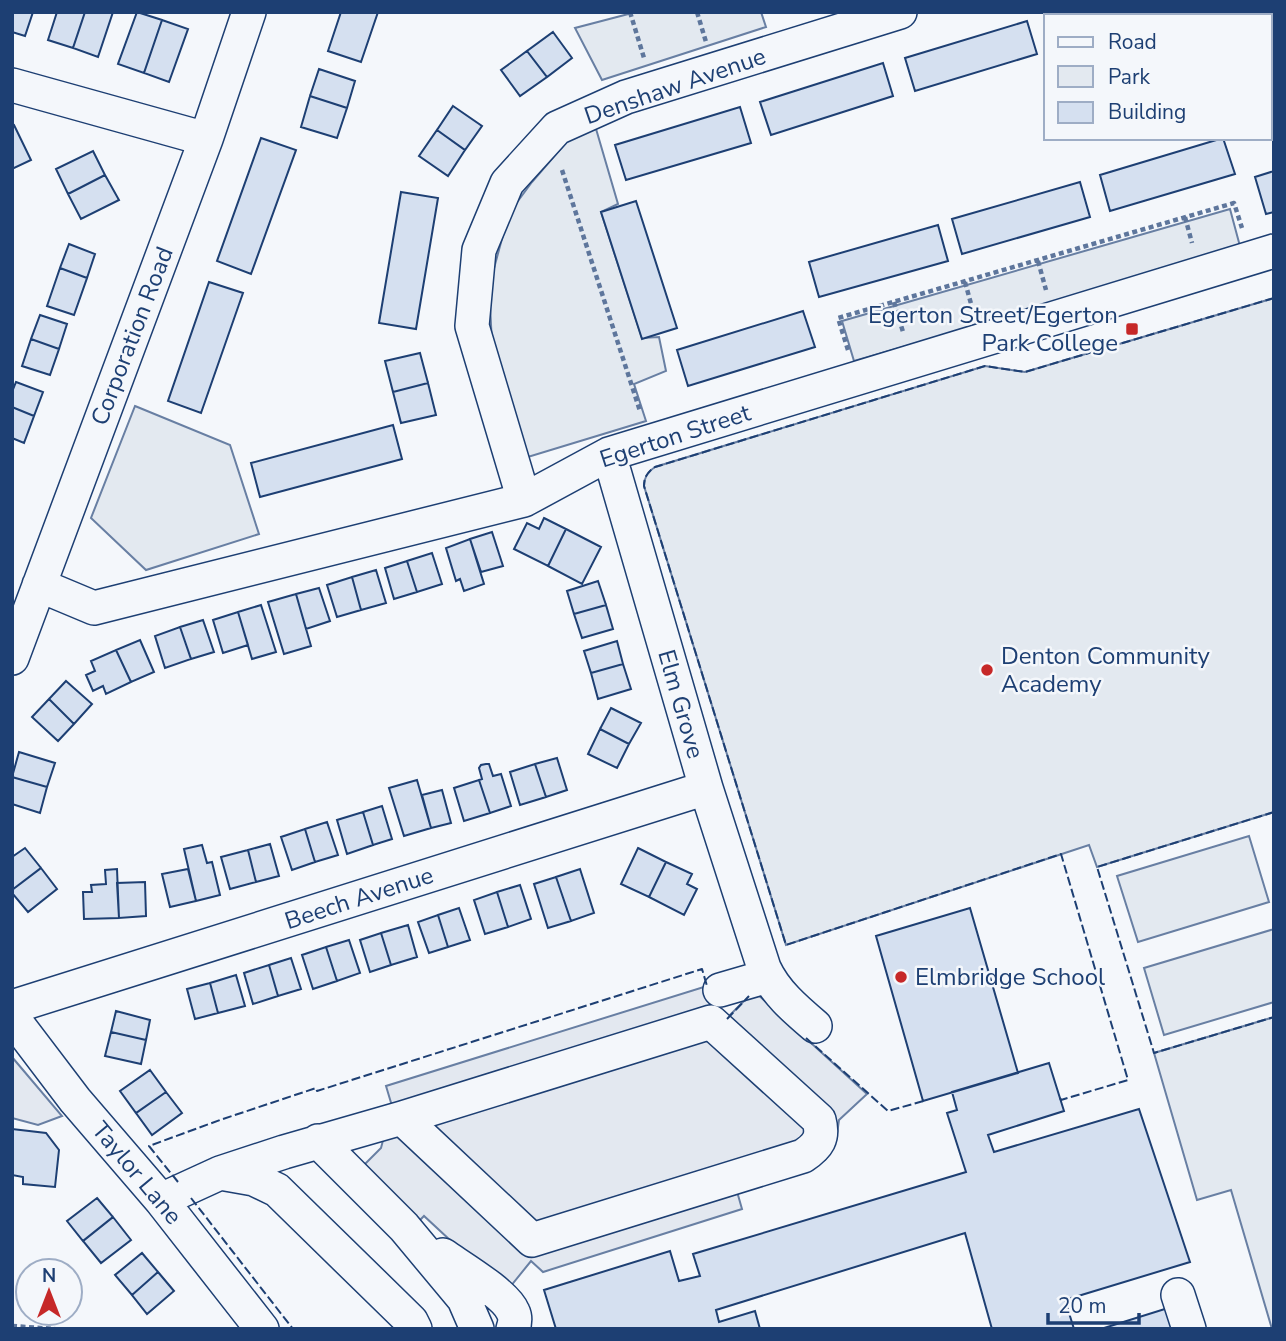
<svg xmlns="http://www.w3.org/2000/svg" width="1286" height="1341" font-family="'Nunito Sans',sans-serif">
  <rect width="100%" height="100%" fill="#f4f7fb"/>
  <path fill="#e3e9f0" stroke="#687fa3" stroke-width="2" d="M636 12H761L766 27 602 80 575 28Z
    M594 122 618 204 601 212 642 338 659 337 666 371 634 384 646 421 518 460 492 344 490 305 493 272 503 235 515 205 532 182 569 139Z
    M1230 209 1241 250 854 361 842 321Z
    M1274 298V812L1097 867 1089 845 786 945 644 486C644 478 647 472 655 467L985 366 1025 372Z
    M135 406 230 445 259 534 146 570 91 518Z
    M1249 836 1269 902 1138 942 1117 876Z
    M1274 929V1002L1164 1035 1144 968Z
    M1274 1017V1329H1272L1231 1190 1197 1200 1154 1053Z"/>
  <path fill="#e3e8f0" stroke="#687fa3" stroke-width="2" d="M707 986 715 1012 725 1020 754 991 867 1094 839 1120 836 1141 825 1160 736 1188 742 1209 543 1272 531 1261 506 1292 424 1216 419 1221 362 1167 381 1148 392 1106 386 1086Z
    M12 1057 62 1116 38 1125 12 1118Z"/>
  <path fill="#d5e0f0" stroke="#1d3f73" stroke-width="2" d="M12 12H33L25 36 12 32Z
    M57 12H85L73 48 48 40Z
    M85 12H113L98 57 73 48Z
    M137 12 162 20 144 73 118 64Z
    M341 12H378L361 62 328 51Z
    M1055 12H1174L1162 16H1049V14Z
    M162 20 188 29 169 82 144 73Z
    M1027 21 1037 54 915 91 905 58Z
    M553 32 572 58 547 77 527 51Z
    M527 51 547 77 520 96 501 70Z
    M883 63 893 96 771 135 760 102Z
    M319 69 355 81 347 108 310 96Z
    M310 96 347 108 337 138 301 127Z
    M453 106 482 126 465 150 437 130Z
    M740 107 751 143 626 180 615 145Z
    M14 125 31 160 12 169V126Z
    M437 130 465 150 448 176 419 156Z
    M261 138 296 150 251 274 217 261Z
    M1223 138 1235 174 1110 211 1100 175Z
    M93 151 105 175 68 194 56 169Z
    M1274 171V212L1266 214 1255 177Z
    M105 175 119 200 81 219 68 194Z
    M1080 182 1090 217 962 254 952 219Z
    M401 192 438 198 416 329 379 323Z
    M636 201 677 328 642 339 601 212Z
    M938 225 948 261 819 297 809 262Z
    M69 244 95 254 87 278 60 268Z
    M60 268 87 278 74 315 47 306Z
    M209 282 243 293 201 413 168 401Z
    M803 311 815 347 688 386 677 350Z
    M40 315 67 324 59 349 31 339Z
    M31 339 59 349 50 375 22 366Z
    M420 353 428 383 393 392 385 361Z
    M16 382 43 392 34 416 12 407V392Z
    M428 383 436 415 401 423 393 392Z
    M12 407 34 416 24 443 12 438Z
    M393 425 402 459 260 497 251 463Z
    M544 518 566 529 548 566 514 549 527 523 539 529Z
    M566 529 601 547 582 584 548 566Z
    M492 532 503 566 481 572 470 539Z
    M470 539 484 584 464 591 460 579 456 581 446 548Z
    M432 553 442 584 417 592 407 561Z
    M407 561 417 592 394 599 385 568Z
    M376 570 386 603 361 610 352 577Z
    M352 577 361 610 337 617 327 585Z
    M598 581 606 605 574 614 567 591Z
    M319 588 330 621 306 629 296 594Z
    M296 594 311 646 284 654 268 602Z
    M261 605 276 652 252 659 238 612Z
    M606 605 613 629 582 638 574 614Z
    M238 612 248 645 223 653 213 620Z
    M203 620 214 652 191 659 180 627Z
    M180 627 191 659 165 668 155 636Z
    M140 640 154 672 131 682 116 650Z
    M617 641 623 664 591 673 584 651Z
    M116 650 131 682 106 694 103 686 93 691 86 675 95 671 91 661Z
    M623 664 631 689 598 699 591 673Z
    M66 681 92 704 74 724 49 699Z
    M49 699 74 724 58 741 32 717Z
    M611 708 641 723 629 744 600 729Z
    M600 729 629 744 617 768 588 754Z
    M19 752 55 763 47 787 12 777Z
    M557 758 567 790 546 797 535 764Z
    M486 764H489L493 776 501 774 511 806 490 813 479 780 482 779 479 768 481 765Z
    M535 764 546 797 520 805 510 772Z
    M12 777 47 787 40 813 12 804Z
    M417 780 431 828 404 836 389 788Z
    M479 780 490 813 464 821 454 788Z
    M442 790 451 823 431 828 422 795Z
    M382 806 392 839 373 845 363 812Z
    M363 812 373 845 347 854 337 820Z
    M327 822 338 855 315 862 305 829Z
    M305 829 315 862 292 870 281 837Z
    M270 844 279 876 256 882 248 850Z
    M202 845 207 863 212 862 220 895 196 901 184 849Z
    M25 848 41 868 12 890V857Z
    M638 848 666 862 649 897 621 884Z
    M248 850 256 882 230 889 221 857Z
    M666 862 692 874 687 884 697 889 684 915 649 897Z
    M41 868 57 889 28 912 12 893V890Z
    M117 869 119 918 84 919 83 892H92L91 885 106 884 105 870Z
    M188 869 196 901 170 907 162 874Z
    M580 869 594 913 571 921 556 877Z
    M556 877 571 921 548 928 534 884Z
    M145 882 146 916 119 918 117 883Z
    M520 885 531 919 508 927 497 892Z
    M497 892 508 927 485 934 474 900Z
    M459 908 470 940 448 947 438 915Z
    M970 908 1018 1073 923 1101 876 936Z
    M438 915 448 947 429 953 418 922Z
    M408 925 417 957 391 965 381 933Z
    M381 933 391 965 370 972 360 940Z
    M349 940 360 973 337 981 326 947Z
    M326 947 337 981 313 989 302 955Z
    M291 958 301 989 278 996 269 965Z
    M269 965 278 996 253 1004 244 973Z
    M236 975 245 1006 218 1013 210 983Z
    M210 983 218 1013 195 1019 187 989Z
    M116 1011 150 1020 146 1040 111 1032Z
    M111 1032 146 1040 141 1064 105 1056Z
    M1049 1063 1064 1111 988 1135 994 1152 1139 1109 1190 1262 1065 1300 1074 1329H992L965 1233 716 1310 719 1322 755 1311 760 1329H556L544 1290 670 1251 679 1281 700 1276 693 1254 966 1172 947 1113 957 1110 952 1092Z
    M150 1070 166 1092 136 1113 120 1091Z
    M166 1092 182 1113 152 1135 136 1113Z
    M12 1129 46 1133 59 1150 55 1187 23 1184V1177L12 1175Z
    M97 1198 113 1217 83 1241 67 1221Z
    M113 1217 131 1240 101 1263 83 1241Z
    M142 1253 158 1272 132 1295 115 1275Z
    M158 1272 174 1291 147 1314 132 1295Z
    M1168 1308 1175 1329H1104V1328Z"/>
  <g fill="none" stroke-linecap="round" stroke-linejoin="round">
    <g stroke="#1d3f73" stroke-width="36">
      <path id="minor" d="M12 85 206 139
        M609 454 706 788 764 968C775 992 795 1009 815 1026
        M524 500 472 326 479 250 507 183 557 128 626 97 900 12
        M39 585 94 608 524 500 609 454 1274 251
        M12 658 206 139 249 12
        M720 990 768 976
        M12 1007 706 788
        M12 1017 75 1100 161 1200 262 1329
        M318 1141 404 1227 464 1299 477 1329
        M220 1173 284 1152 402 1118 711 1022 819 1120C824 1138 818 1146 803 1156L532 1240 402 1118
        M161 1200 220 1173 254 1179 277 1190 411 1321 415 1329
        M443 1255C460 1267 506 1294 513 1312 516 1318 515 1323 513 1329
        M1178 1295 1189 1329"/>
    </g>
    <path stroke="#5e769c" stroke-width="4.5" stroke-dasharray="5 3.5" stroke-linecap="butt" d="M630 12 644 58
      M697 12 706 42
      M562 170 640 411
      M1185 217 1192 243
      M1038 261 1046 290
      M965 282 973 311
      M894 302 903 332
      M848 350 838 318 1234 203 1242 228
      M12 1326 55 1329"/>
    <use href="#minor" stroke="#f4f7fb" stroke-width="33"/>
    <path stroke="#1d3f73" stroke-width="2" stroke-dasharray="9 3.5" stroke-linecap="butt" d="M1274 812 1097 867 1154 1053 1274 1017
      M727 1019 749 996
      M806 1038 888 1111 927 1100
      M1060 1098 1061 1100 1128 1080 1061 854 786 945 644 486C644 478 647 472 655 467L985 366 1025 372 1274 298
      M178 1182 149 1146 220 1120 316 1088 317 1091 702 969 707 986
      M191 1198 293 1329"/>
  </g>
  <g fill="#c62828" stroke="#f4f7fb" stroke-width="2.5">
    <rect x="1125" y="322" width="14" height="14" rx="3.5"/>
    <circle cx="987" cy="670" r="7"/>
    <circle cx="901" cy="977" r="7"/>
  </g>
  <g text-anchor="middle" stroke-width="5" stroke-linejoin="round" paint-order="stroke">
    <g font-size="24" fill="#1d3f73" stroke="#f4f7fb">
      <text transform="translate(675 86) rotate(-19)" y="8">Denshaw Avenue</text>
      <text transform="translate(132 336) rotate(-69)" y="8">Corporation Road</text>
      <text transform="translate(675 436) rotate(-18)" y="8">Egerton Street</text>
      <text transform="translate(681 704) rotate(74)" y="8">Elm Grove</text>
      <text transform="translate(359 898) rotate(-18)" y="8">Beech Avenue</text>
      <text transform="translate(137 1173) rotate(50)" y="8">Taylor Lane</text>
    </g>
    <g font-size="24" fill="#1d3f73" stroke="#f4f7fb" text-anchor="start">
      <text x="1118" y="323" text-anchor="end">Egerton Street/Egerton<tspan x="1118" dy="28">Park College</tspan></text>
      <text x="1001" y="664">Denton Community<tspan x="1001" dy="28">Academy</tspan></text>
      <text x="915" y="985">Elmbridge School</text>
    </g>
  </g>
  <rect width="1286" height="1341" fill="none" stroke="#1d3f73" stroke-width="28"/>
  <rect x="1044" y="14" width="228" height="126" fill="#f4f7fb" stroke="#9eadc5" stroke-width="2"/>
  <rect x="1058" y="37" width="35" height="10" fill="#f4f7fb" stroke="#9eadc5" stroke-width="2"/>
  <text x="1108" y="49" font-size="21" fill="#1d3f73">Road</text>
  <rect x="1058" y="66" width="35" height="21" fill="#e3e9f0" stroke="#9eadc5" stroke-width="2"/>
  <text x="1108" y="84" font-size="21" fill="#1d3f73">Park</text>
  <rect x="1058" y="102" width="35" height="21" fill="#d5e0f0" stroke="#9eadc5" stroke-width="2"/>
  <text x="1108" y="119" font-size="21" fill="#1d3f73">Building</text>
  <g transform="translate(49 1292)"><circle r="33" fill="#f4f7fb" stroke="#9eadc5" stroke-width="2"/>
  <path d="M0-5L12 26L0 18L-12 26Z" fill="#c62828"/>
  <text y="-10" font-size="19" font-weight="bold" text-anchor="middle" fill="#1d3f73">N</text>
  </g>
  <path d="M1048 1313v10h91v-10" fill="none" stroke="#1d3f73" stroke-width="3.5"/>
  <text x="1058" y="1313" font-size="21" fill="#1d3f73" stroke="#f4f7fb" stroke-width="5" paint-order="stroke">20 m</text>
</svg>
